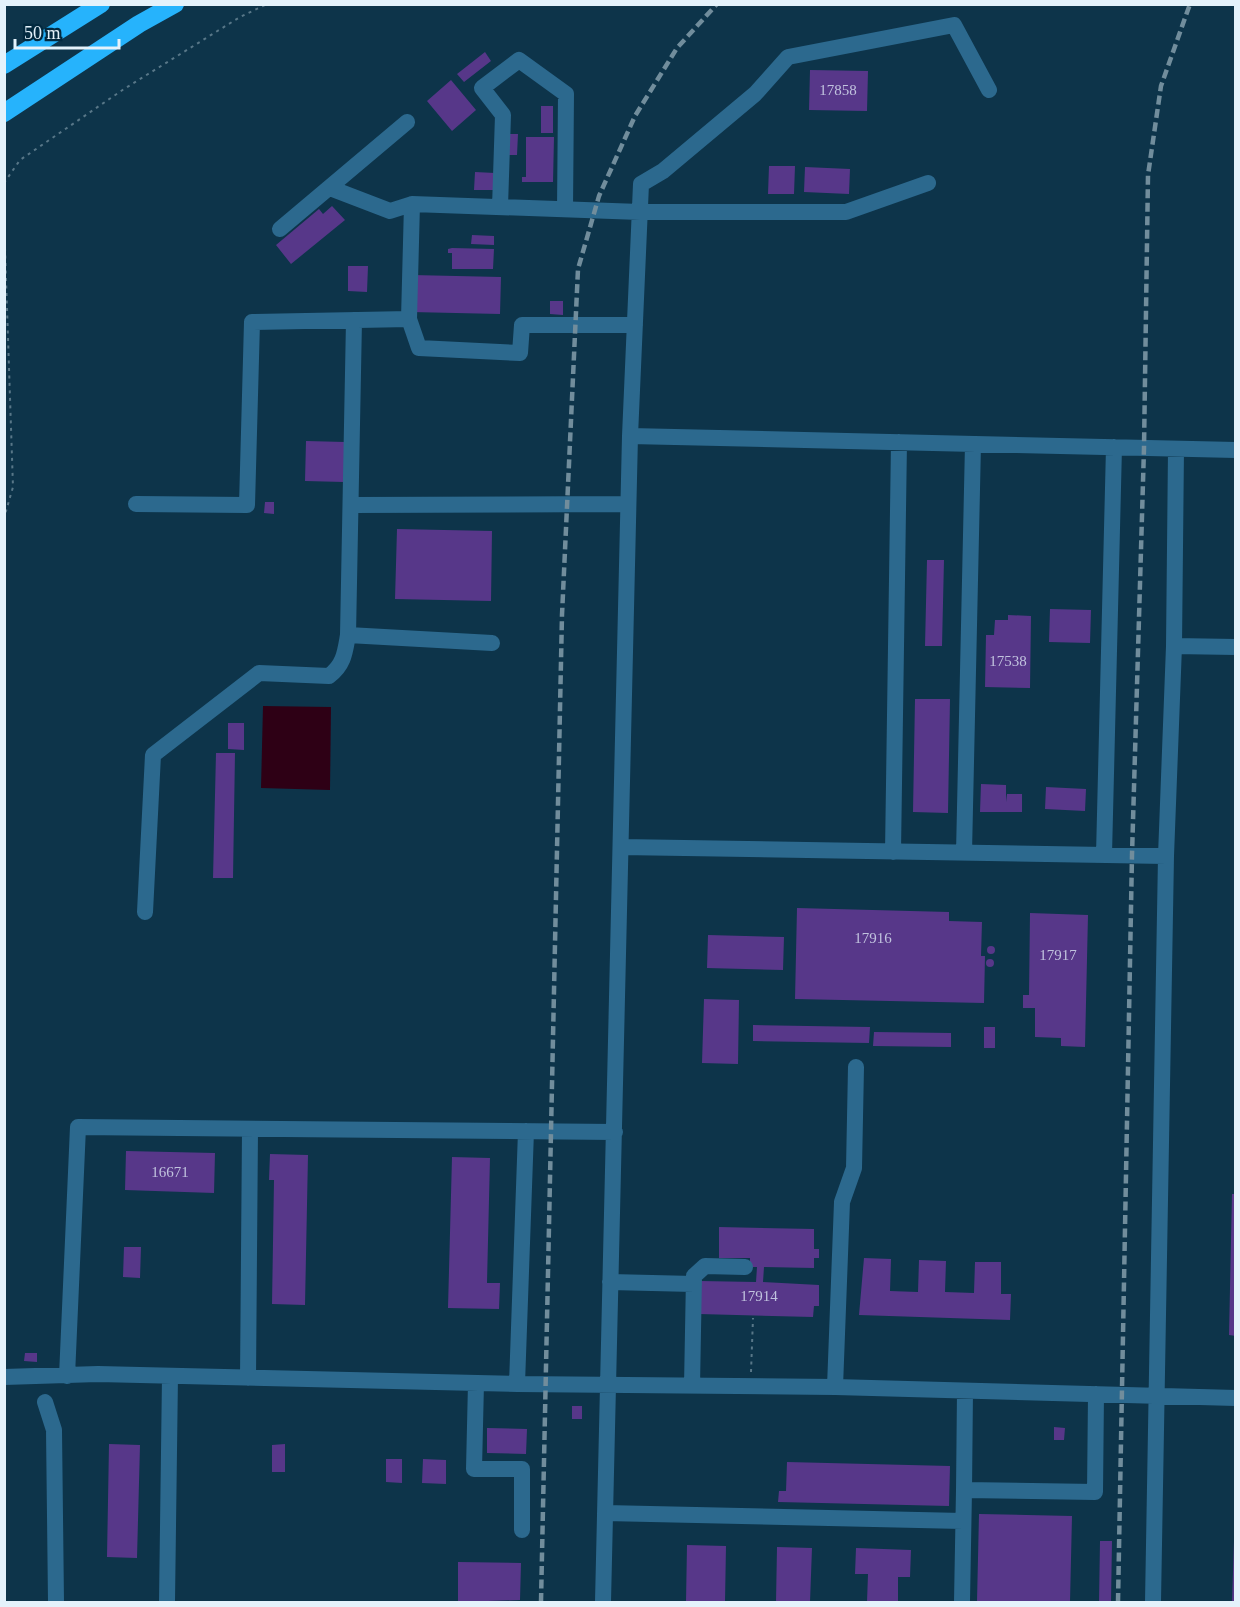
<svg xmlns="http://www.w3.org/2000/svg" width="1240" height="1607" font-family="Georgia,serif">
  <rect width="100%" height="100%" fill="#0d344a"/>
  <path fill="#2e0015" d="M263 706 331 707 330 790 261 788Z"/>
  <path fill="#573789" d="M485 52 491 61 464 82 457 74Z
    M810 70 868 71 867 111 809 110Z
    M451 80 476 110 452 131 427 101Z
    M541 106H553V133H541Z
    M504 134H518L517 155H504Z
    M526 137H554L553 182H522V177H526Z
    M769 166H795L794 194H768Z
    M805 167 850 169 849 194 804 192Z
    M475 172 495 173V190H474Z
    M332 206 345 220 291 264 276 245 319 209 323 214Z
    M472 235 494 236V245L471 244Z
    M452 248 494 249 493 269H452V253H448V249Z
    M348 266H368L367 292 348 291Z
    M412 275 501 277 500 314 411 312Z
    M550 301H563V315L550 314Z
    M306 441 345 442 344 482 305 481Z
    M265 502H274V514L264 513Z
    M397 529 492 531 491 601 395 599Z
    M927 560H944L942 646H925Z
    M1050 609 1091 610 1090 643 1049 642Z
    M1008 615 1031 616 1030 688 985 687 986 635H994L995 620H1008Z
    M915 699H950L948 813 913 812Z
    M228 723H244V750L228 749Z
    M216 753H235L233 878H213Z
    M981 784 1006 785V802L1007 794H1022V812H980Z
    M1046 787 1086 789 1085 811 1045 809Z
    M797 908 949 912V921L982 922 981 956H985L984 1003 795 999Z
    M1030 913 1088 915 1085 1047 1061 1046V1038L1035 1037V1008H1023V995H1029Z
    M708 935 784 937 783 970 707 968Z
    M987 950a4 4 0 1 1 8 0a4 4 0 1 1-8 0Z
    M986 963a4 4 0 1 1 8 0a4 4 0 1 1-8 0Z
    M704 999 739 1000 738 1064 702 1063Z
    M753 1025 870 1027 869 1043 753 1041Z
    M984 1027H995V1048H984Z
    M874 1032 951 1033V1047L873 1046Z
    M126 1151 215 1153 214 1193 125 1190Z
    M270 1154 308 1155 305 1305 272 1304 274 1180H269Z
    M452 1157 490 1158 487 1283H500L499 1309 448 1308Z
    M1232 1194H1236V1336L1229 1335Z
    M719 1227 814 1229V1249H819V1258H814V1268L764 1267 763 1282 819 1285V1306H814L813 1317 699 1314 700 1281 756 1282 757 1267H750V1258H719Z
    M124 1247H141L140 1278 123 1277Z
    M864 1258 891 1259 890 1291 918 1292 919 1260 946 1261 945 1292 974 1293 975 1262H1001V1294H1011L1010 1320 859 1315Z
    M25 1353H37V1362L24 1361Z
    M572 1406H582V1419H572Z
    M1054 1427 1065 1428 1064 1440H1054Z
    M487 1428 527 1429 526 1454 487 1453Z
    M109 1444 140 1445 137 1558 107 1557Z
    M285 1444V1472H272V1445Z
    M386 1459H402V1483L386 1482Z
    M423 1459 446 1460V1484L422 1483Z
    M787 1462 950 1466 949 1506 778 1502 779 1491H786Z
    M979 1514 1072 1516 1070 1602H977Z
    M1100 1541H1112L1111 1602H1099Z
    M1234 1541H1236V1602H1232Z
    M687 1545 726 1546 725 1602H686Z
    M777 1547 812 1548 810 1602H776Z
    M856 1548 911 1550 910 1577H898V1602H867L868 1574H855Z
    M458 1562 521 1563 520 1600 458 1602Z"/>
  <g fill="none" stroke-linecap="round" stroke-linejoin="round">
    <path stroke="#587788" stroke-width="2" stroke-dasharray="3 4.5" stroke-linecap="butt" d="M4 183 20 160 124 89 240 17 267 4
      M4 218 13 487 4 518
      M751 1372 753 1318"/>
    <path stroke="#2c698e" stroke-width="16" d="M330 188 390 211 412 204
      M500 207 503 115 482 88 519 60 566 94 565 209
      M280 229 407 122
      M409 319 412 204 640 212H846L928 183
      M354 320 348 635 492 643
      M630 436 1236 450
      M136 504 247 505 252 322 409 319 419 348 520 353 522 325H635
      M351 505 628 504
      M1174 646 1236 647
      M621 847 1166 856
      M893 852 899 442
      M964 853 973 444
      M1104 855 1114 447
      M145 912 153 755 259 673 329 676C344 665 345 652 348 635
      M610 1282 694 1284
      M67 1376 78 1127 615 1132
      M4 1377 98 1374 517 1384 835 1387 1236 1398
      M248 1378 250 1130
      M476 1383 474 1469H522V1530
      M517 1384 526 1131
      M692 1386 694 1276 705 1266 745 1267
      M835 1387 842 1202 854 1168 856 1067
      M965 1391 964 1490 1095 1492 1096 1394
      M45 1402 54 1430 56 1602
      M605 1513 963 1521
      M167 1602 170 1376
      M603 1602 630 436 641 184 663 171 755 94 788 57 954 25 989 90
      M962 1602 964 1490
      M1153 1602 1166 856 1174 646 1176 449"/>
    <path stroke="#26b3fc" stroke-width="18" d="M4 65 101 4
      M4 113 139 24 175 4"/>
    <path stroke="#718d9c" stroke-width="4.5" stroke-dasharray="9 4.5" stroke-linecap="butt" d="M541 1602 562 615 578 269 599 196 635 116 677 48 717 4
      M1118 1602 1132 855 1144 448 1148 175 1161 86 1190 4"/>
  </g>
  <g text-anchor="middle" stroke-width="6" stroke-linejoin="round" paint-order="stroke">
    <g font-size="15" fill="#c1c3de">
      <text x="838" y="95">17858</text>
      <text x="1008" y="666">17538</text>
      <text x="873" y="943">17916</text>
      <text x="1058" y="960">17917</text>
      <text x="170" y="1177">16671</text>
      <text x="759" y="1301">17914</text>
    </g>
  </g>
  <rect width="1240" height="1607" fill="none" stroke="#e4f2fb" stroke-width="12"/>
  <path d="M15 39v9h104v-9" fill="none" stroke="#e4f2fb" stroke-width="3"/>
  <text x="24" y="39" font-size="18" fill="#e4f2fb" stroke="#02293f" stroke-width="4.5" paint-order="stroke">50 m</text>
</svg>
